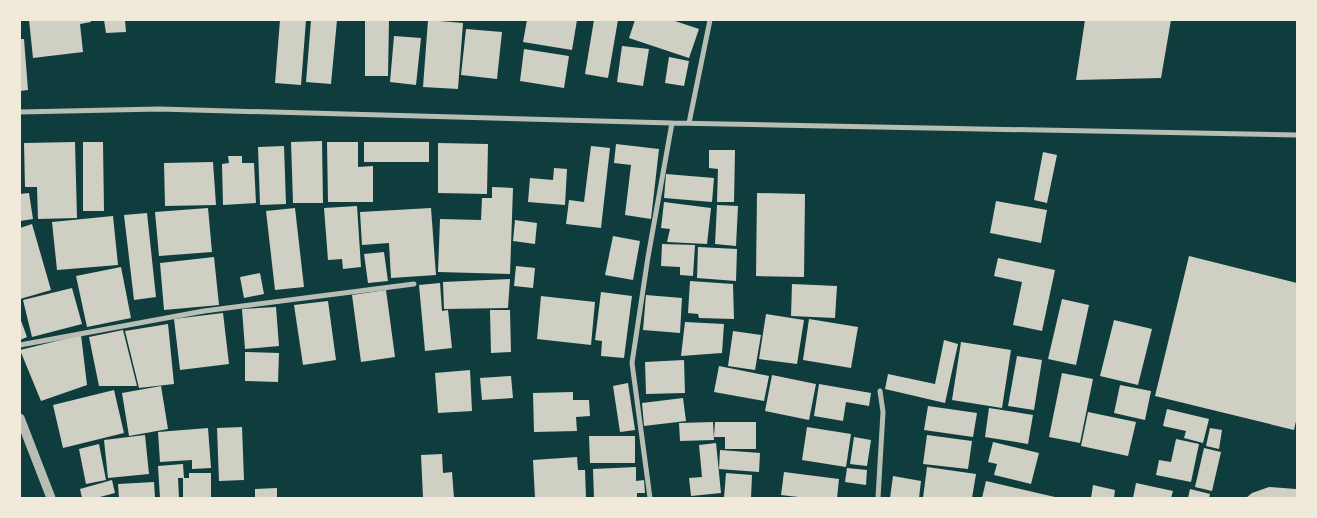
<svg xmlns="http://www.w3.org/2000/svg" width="1317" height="518" font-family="Overpass,sans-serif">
  <rect width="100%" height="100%" fill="#0f3d3e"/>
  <path fill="#cfcfc3" d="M29 20H90L91 22 80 24 83 52 33 58Z
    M104 20H125L126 32 106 33Z
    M280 20H306L301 85 275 83Z
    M311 20H337L331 84 306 82Z
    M365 20H389L388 76H365Z
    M428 20 463 23 458 89 423 87Z
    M527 20H577L572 50 523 42Z
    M594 20H618L608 78 585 74Z
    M635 20H672L699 29 689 58 629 38Z
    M1085 20H1171L1161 78 1076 80Z
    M466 29 502 32 497 79 461 75Z
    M394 36 421 38 416 85 390 82Z
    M20 39H24L28 90 20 91Z
    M622 46 649 49 643 86 617 82Z
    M524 49 569 56 564 88 520 81Z
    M669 57 689 61 684 86 665 83Z
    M322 141 323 203H293L291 142Z
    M75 142 77 218 38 219 37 187H25L24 143Z
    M83 142H103L104 211H83Z
    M327 142H358V167L373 166V202H328Z
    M364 142H429V162H364Z
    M438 143 488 144 487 194 438 193Z
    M616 144 659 149 651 219 625 215 631 165 614 163Z
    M284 146 286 204 260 205 258 147Z
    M591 146 610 148 601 228 566 224 569 200 584 202Z
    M709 150H735L734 202H717L718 169 709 168Z
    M1043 152 1057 155 1047 203 1034 200Z
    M228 156H242V163H254L256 203 223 205 222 164 229 163Z
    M213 162 216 205 165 206 164 163Z
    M554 168 567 169 565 205 528 202 530 178 553 180Z
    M666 174 714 178 712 202 664 198Z
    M492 187 513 188 510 274 438 272 440 219 481 220 482 198H492Z
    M29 193 33 219 20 221V194Z
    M757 193 805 194 804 277 756 276Z
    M996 201 1047 210 1041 243 990 233Z
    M664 202 711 208 707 244 667 242 670 229 661 228Z
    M717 205 738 206 736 246 715 244Z
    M357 206 361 267 343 269 342 259 328 260 324 208Z
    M208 208 212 252 159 256 155 212Z
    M295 208 304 287 275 290 266 211Z
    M431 208 436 275 391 278 389 243 362 245 360 212Z
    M147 213 156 297 134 300 124 215Z
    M113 216 118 265 57 270 52 222Z
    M515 220 537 223 535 244 513 241Z
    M32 224 51 290 20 299V228Z
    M613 236 640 241 633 280 605 275Z
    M662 244 695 245 693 276 680 275V267L661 266Z
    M698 247 737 249 736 281 697 278Z
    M384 252 388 281 368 283 364 254Z
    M1189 256 1297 283V417L1294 430 1155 396Z
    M214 257 219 305 164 310 160 263Z
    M998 258 1055 270 1042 331 1013 325 1022 282 994 276Z
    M516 266 535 268 533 288 514 286Z
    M121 267 131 318 87 327 76 276Z
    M260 273 264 294 244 298 240 277Z
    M510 279 508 308 444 309 443 282Z
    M690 281 733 284 734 319 699 318 698 314 688 313Z
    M440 283 442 311 448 310 452 348 425 351 419 285Z
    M792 284 837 286 835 318 791 316Z
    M72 288 82 324 32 337 23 300Z
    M386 290 395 357 361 362 352 295Z
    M601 292 632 296 624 358 601 356 602 341 595 340Z
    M646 295 682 298 680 333 643 330Z
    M541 296 595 302 591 345 537 339Z
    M1062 299 1089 305 1076 365 1048 359Z
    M328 301 336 360 303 365 294 305Z
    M276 307 279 346 245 349 242 309Z
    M490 310H510L511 352 491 353Z
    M223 313 229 364 180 370 174 319Z
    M766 314 804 320 797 364 759 359Z
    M20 318 27 337 20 340Z
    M809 319 858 327 851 368 803 360Z
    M1114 320 1152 329 1138 385 1100 376Z
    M685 322 724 324 722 353 681 356Z
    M168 324 174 384 139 388 125 331Z
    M123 330 137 386H99L89 337Z
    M733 331 761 335 755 370 728 366Z
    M81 335 87 385 41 401 20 350Z
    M944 340 958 344 945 403 885 389 888 374 935 384Z
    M961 342 1011 350 1002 408 952 400Z
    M245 352 279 353 278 382 245 381Z
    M1017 356 1042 360 1034 410 1008 406Z
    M684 360 685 393 646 394 645 362Z
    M719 366 769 376 764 401 714 392Z
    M470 370 472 411 438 413 435 373Z
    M1062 373 1093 379 1080 443 1049 437Z
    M772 375 816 384 809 420 765 411Z
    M511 376 513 398 482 400 480 378Z
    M628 383 635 430 620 432 613 386Z
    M819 384 871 393 869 406 846 402 843 421 814 416Z
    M1120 385 1151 391 1145 420 1114 413Z
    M161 386 168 429 129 436 122 393Z
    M114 390 124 433 63 448 53 405Z
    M573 392V400H589L590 416 576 417 577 431 534 432 533 393Z
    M683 398 686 421 644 426 642 403Z
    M928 406 977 413 973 437 924 430Z
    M989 408 1033 415 1028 444 985 437Z
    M1167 409 1209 419 1203 443 1184 438 1186 431 1163 426Z
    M1088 412 1136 422 1128 456 1081 446Z
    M713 422 714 440 680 441 679 423Z
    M715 422H756V449H725V437H714Z
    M242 427 244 480 219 481 217 428Z
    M807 427 851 434 846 467 802 460Z
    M208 428 211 468 192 469V460L160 462 158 432Z
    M1210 428 1222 430 1219 449 1206 446Z
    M145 435 149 474 108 478 104 440Z
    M927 435 972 441 968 469 923 464Z
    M589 436H635V463H590Z
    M854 437 871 440 867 466 850 464Z
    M1176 439 1199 444 1191 482 1156 475 1159 460 1171 462Z
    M993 442 1039 453 1031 484 994 475 997 464 988 462Z
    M716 443 721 493 691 496 689 478 702 477 699 445Z
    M99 444 106 480 86 484 79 449Z
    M1204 448 1221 452 1212 491 1195 487Z
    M720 450 760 453 759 472 719 469Z
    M442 454 443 473 452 472 454 498H423L421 455Z
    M577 457 578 470H585L586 498H535L533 460Z
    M183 464 184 478H178L179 498H160L158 466Z
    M636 467V481L644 480 645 493H637V498H594L593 469Z
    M927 467 976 474 972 498H923Z
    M847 468 867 470 866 485 845 482Z
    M784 472 839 479 837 498H807L781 495Z
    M189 473H211V498H183V478H189Z
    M726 473 752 475 751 498H724Z
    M893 476 921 481 919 498H890Z
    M112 480 115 493 96 498H82L80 489Z
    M986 481 1055 497V498H982Z
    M154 482 155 498H119L118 484Z
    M1136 483 1173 491 1171 498H1133Z
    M1093 485 1115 490 1114 498H1091Z
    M1269 487 1296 489H1297V498H1246L1252 493Z
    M277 488V498H255V489Z
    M1190 489 1210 494 1209 498H1188Z"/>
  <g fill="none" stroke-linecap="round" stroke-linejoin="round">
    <path stroke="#b8beb3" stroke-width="5" d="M20 112 159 109 672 123 1297 135
      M689 123 710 20
      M20 345 204 311 414 284
      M650 498 632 363 648 257 672 123
      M878 498 883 412 880 391"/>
    <path stroke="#b8beb3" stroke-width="9" d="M20 418 51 498"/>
  </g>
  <rect width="1317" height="518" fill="none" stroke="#f1e9da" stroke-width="42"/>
</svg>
